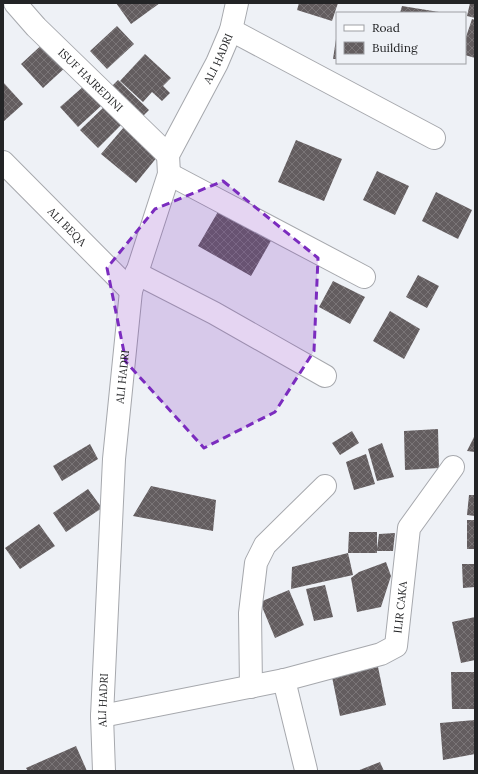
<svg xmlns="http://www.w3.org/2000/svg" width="478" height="774" font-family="Lora,serif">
  <defs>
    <pattern id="building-cross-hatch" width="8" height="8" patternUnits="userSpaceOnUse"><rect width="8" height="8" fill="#635d5f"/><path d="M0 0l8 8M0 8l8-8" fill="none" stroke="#7a7577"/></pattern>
  </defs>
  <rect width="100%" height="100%" fill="#eef1f6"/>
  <path fill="url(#building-cross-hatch)" d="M116 3H160L131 24Z
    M299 3H338L332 21 297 10Z
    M470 3H475V18L467 16Z
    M402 6 439 12V13H400Z
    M472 19 475 20V58L465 55V40Z
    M117 26 134 44 107 69 90 51Z
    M336 39H337V59H333Z
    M46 41 68 65 43 88 21 64Z
    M145 54 171 78 163 86 170 93 162 101 152 92 143 102 120 81Z
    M118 80 149 110 139 120 108 90Z
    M3 82 23 104 3 122Z
    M84 86 102 105 78 127 60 107Z
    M106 105 123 123 98 148 80 130Z
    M124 127 158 156 136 183 101 154Z
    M296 140 342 159 324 201 278 182Z
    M377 171 409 186 395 215 363 200Z
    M436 192 472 210 458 239 422 221Z
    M219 210 272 239 251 276 198 246Z
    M418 275 439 286 427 308 406 297Z
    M333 281 365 297 350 324 319 307Z
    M390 311 420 329 404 359 373 341Z
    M438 429 439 468 405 470 404 431Z
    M352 431 359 443 340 455 332 443Z
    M475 435V452L467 451Z
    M382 443 394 477 377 481 368 449Z
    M90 444 98 459 62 481 53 466Z
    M366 454 375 484 354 490 346 462Z
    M151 486 216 500 213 531 133 516Z
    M88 489 102 508 66 532 53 513Z
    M469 495H475V516L467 515Z
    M467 520H475V549H467Z
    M39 524 55 546 20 569 5 548Z
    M349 532H377V549L379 534 395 533 393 551H377V553H348Z
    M348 553 353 575 291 589 292 567Z
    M386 562 391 576 381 607 357 612 351 578 359 572Z
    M462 564H475V587L463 588Z
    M325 585 333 617 314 621 306 589Z
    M289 590 304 625 275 638 260 602Z
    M475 617V660L461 663 452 622Z
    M378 667 386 705 340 716 332 677Z
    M451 672H475V709H452Z
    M475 720V754L443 760 440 723Z
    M76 746 87 771H28L26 768Z
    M380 762 384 771H357Z"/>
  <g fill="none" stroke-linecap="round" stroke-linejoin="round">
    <g stroke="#a6a8ad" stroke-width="24">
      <g id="street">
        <path id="s1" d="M15 3 36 27 168 155"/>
        <path d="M231 30 434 138"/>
        <path id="s2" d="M3 162 131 291"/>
        <path d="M169 174 364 277"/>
        <path d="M136 273 214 313 325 376"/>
        <path d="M284 680 306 770"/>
        <path d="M251 687 250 613 256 563 265 545 325 486"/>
        <path id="s3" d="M102 716 284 680 381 654 396 646 409 528 453 467"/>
        <path id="s4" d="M104 771 102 716 114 459 131 291 169 174 168 155 217 63 231 30 237 3"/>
      </g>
    </g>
    <use href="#street" stroke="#fff" stroke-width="22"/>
  </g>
  <path fill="#7b2cbf" fill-opacity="0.2" stroke="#7b2cbf" stroke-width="3" stroke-dasharray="8 5" stroke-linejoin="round" d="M223 181 318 258 314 351 275 412 204 448 126 362 107 268 155 209Z"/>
  <g text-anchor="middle" stroke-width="4" stroke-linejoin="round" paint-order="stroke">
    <g font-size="11" fill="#232426" stroke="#eef1f6">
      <text dy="4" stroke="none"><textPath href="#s4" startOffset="732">ALI HADRI</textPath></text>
      <text dy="4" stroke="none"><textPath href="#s1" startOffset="108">ISUF HAJREDINI</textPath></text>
      <text dy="4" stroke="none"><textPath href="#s2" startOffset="91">ALI BEQA</textPath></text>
      <text dy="4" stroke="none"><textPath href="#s4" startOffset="395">ALI HADRI</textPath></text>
      <text dy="4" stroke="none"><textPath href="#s3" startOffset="342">ILIR CAKA</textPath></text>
      <text dy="4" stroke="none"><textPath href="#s4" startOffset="71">ALI HADRI</textPath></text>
    </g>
  </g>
  <rect width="478" height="774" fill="none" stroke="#232426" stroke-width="8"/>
  <rect x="336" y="12" width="130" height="52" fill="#eef1f6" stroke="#9d9fa3"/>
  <rect x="344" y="25" width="20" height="6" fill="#ffffff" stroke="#9d9fa3"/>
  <text x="372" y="32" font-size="12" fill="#232426">Road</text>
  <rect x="344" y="42" width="20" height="12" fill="url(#building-cross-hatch)" stroke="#9d9fa3"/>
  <text x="372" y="52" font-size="12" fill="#232426">Building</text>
</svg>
